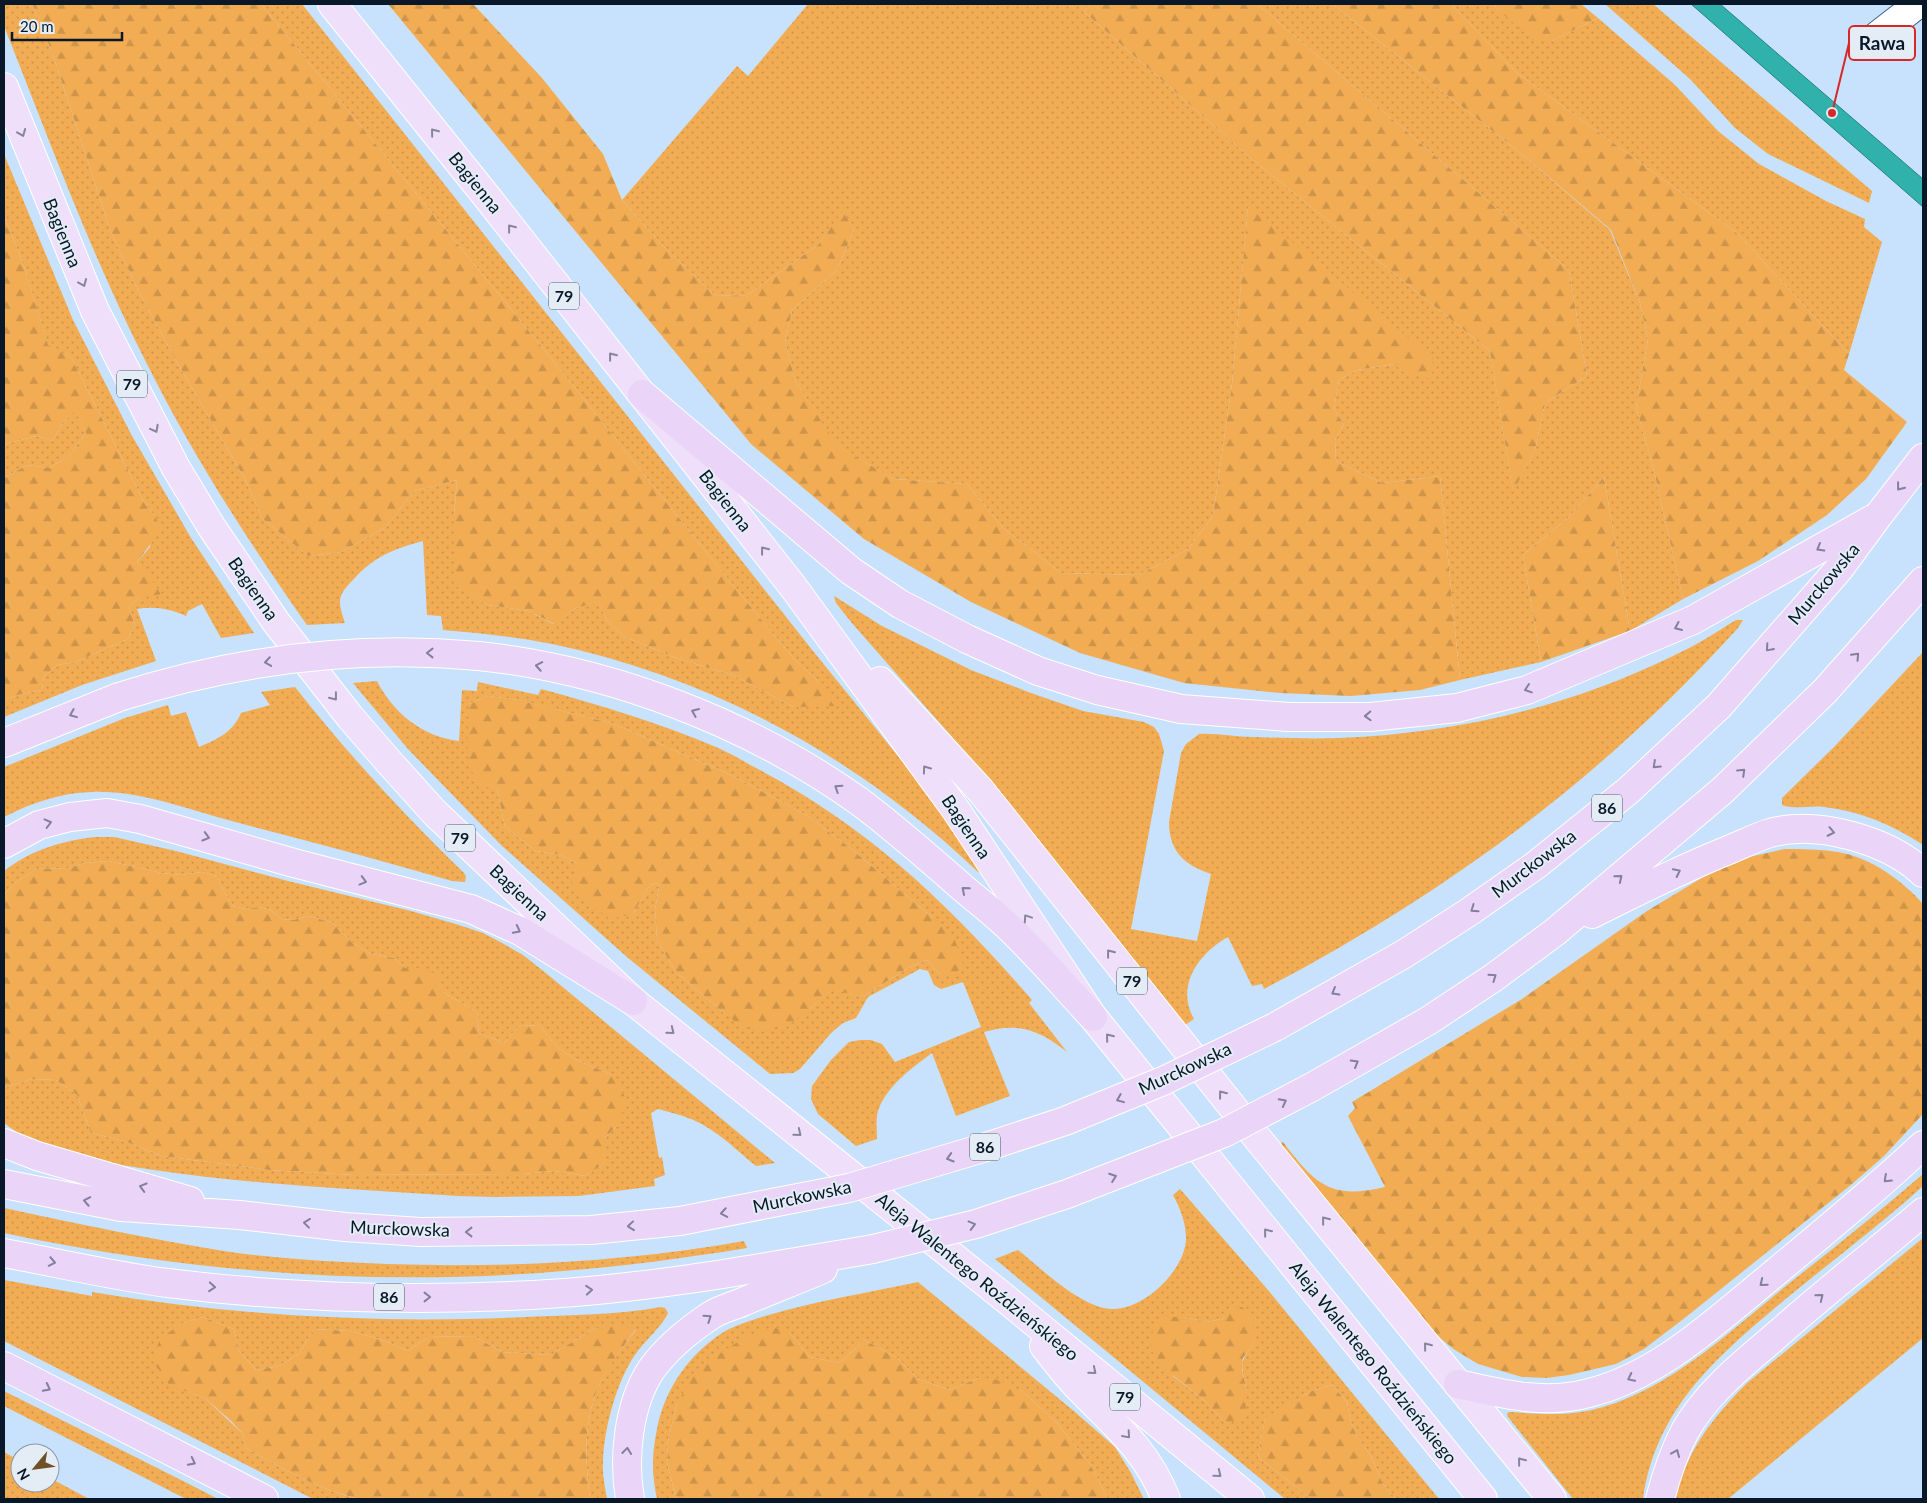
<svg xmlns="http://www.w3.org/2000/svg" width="1927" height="1503" font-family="Lato,sans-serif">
  <defs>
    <pattern id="grass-dots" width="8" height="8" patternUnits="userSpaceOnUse" patternTransform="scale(1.25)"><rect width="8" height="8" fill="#f2ad54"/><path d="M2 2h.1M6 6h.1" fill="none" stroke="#ce9449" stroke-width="1.8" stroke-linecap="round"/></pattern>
    <pattern id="forest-firs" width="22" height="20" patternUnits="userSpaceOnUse" patternTransform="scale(1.25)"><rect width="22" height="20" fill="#f2ad54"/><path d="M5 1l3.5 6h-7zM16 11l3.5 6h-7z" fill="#ce9449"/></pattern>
  </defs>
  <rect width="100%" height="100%" fill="#c8e1fd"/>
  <path fill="url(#grass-dots)" fill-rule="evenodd" d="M4 4H32L52 52 111 232 137 288 174 357 245 479 263 519 308 556 341 552 385 528 414 491 457 480 454 517V584L487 605 529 611 553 624 576 608 599 601 606 620 625 637 676 658 735 676 794 707 818 681 795 660 735 588 542 347 261 4H302L813 651 941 809 985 875 978 872C859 758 713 678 552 644 516 637 479 633 443 630L441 616 427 615 423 541C394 549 374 556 353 580 349 584 343 590 341 596 338 604 342 614 345 623L307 625C248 541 193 456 147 364 91 255 49 139 4 26Z
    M808 4H1090L1084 12 1253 160 1490 351 1513 491 1535 450 1545 403 1587 376 1569 270 1257 4H1332L1523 155 1610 230 1640 303 1648 339 1636 407 1654 471 1683 599 1630 631 1604 477 1570 516 1523 555 1541 662 1460 680 1440 476 1382 483 1336 461 1335 440 1344 424 1334 409 1339 380 1357 370 1394 364 1407 373 1248 207 1232 384 1213 516 1188 549 1139 575 1061 573 1003 528 967 484 894 479 836 446 796 382 785 343 792 310 837 270 854 230 843 212 818 245 747 295 716 296 662 245 622 200 737 66 748 76Z
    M1451 4H1494L1497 9 1552 41 1598 18 1675 85 1718 131 1759 164 1826 201 1865 219 1864 227 1882 242 1849 354 1737 233 1517 73Z
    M1605 4H1653L1872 191 1869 203 1768 154 1735 128 1690 79Z
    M4 154 73 320 131 434 191 538 254 633 221 638 202 604 188 611 186 616C170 609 155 606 137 609L156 661 82 685 4 717V700L21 694 42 690 44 676 57 665 75 662 128 639 135 625 129 607 139 598 146 575 137 562 150 547 154 515 145 504 71 357 48 346 25 269 4 215Z
    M75 410 86 433 69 456 49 468 27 465 4 478V444L37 436 52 441 63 422Z
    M834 596 882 626 971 670 1031 693 1083 711 1144 722 1154 727 1159 734 1164 751 1131 929 1197 941 1211 874C1184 865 1169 851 1169 822L1181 753 1186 744 1199 734C1217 733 1235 737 1252 737 1281 738 1311 739 1340 738 1455 733 1569 707 1673 656 1695 646 1715 633 1736 620H1743L1738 628C1599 781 1446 893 1264 989L1262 984 1252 986 1228 937C1199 953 1175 986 1194 1019L1185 1025 1133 959 1128 961 995 786 851 622 836 603Z
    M1923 652V845C1893 825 1860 811 1824 807 1811 805 1794 810 1782 805V798L1834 747Z
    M377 681C393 713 423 737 459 741L462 690 477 691 478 682 538 695 541 689C600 705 659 723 716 747 730 753 743 761 756 768 869 827 950 905 1032 1000L1029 1003 1067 1052C1040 1030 1018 1022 984 1032L1010 1096 956 1116 932 1053C912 1068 889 1084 879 1108 875 1118 877 1129 877 1139L856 1146 818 1114 811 1099 812 1086 831 1060 849 1042 860 1040H871L882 1044 895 1062 981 1027 963 982 941 989 934 985 928 971 920 969 868 997 856 1018 843 1023 832 1032 800 1069 793 1073 770 1074 627 957 502 846 408 749 353 683ZM488 696 518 700 614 724 731 775 806 815 849 847 933 918 941 975 927 960 908 968 862 997 830 988 810 1009 725 1014 676 972 657 940 655 910 659 887 657 883 650 885 633 914 577 863 560 855 536 851 505 827 497 789 469 726V704Z
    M295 687C347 753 403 814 463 872L466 876 465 882 452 881C378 859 303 840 228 820 183 808 138 790 91 792 60 793 31 803 4 817V767L125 718 168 705 171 716 186 712 199 747C218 739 233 732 241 713L270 705 261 692Z
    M95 837H114L176 851 288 881 411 911 459 925 483 933 502 943 523 955 547 974 775 1163 756 1166C735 1149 714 1127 688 1118 679 1114 668 1112 658 1109L651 1113 659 1158 662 1157 665 1175 654 1179 655 1186 579 1196 496 1197 458 1196C357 1189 255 1185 154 1170 102 1162 47 1157 4 1123V1088L32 1079 56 1080 77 1095 91 1133 124 1141 162 1156 269 1170 354 1175 523 1174 554 1171 585 1176 605 1163V1138L617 1126 614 1075C582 1063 559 1056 540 1025L519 1026 504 1043 479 1033 477 1012 443 992 422 968H405L394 958 371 954 353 943 333 923 310 916 293 920 281 919 271 910 259 907 245 909 233 906 223 890 217 876 202 872 181 875 162 873 109 861 85 863 68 868 36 869 15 883 4 895V871C31 850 61 841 95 837Z
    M1923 1174V1186C1880 1225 1833 1260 1788 1297 1720 1354 1656 1406 1643 1499H1573L1508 1417 1507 1414 1509 1412C1542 1414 1570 1417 1603 1407 1672 1386 1727 1334 1782 1289 1830 1251 1878 1213 1923 1174Z
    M1180 1189 1268 1290 1439 1499H1396L1383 1484 1371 1456 1358 1438 1351 1423 1347 1402 1332 1385 1311 1391 1265 1419 1258 1457 1311 1499H1285L995 1259 1018 1250C1042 1269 1080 1307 1111 1309 1143 1311 1186 1270 1186 1238 1186 1223 1180 1208 1173 1195ZM1184 1317 1207 1322 1225 1318 1255 1342C1238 1364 1241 1364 1247 1391L1225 1423 1206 1402 1173 1376Z
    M4 1208C79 1224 154 1240 230 1252 282 1259 335 1262 387 1264 507 1268 626 1262 744 1241L747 1248C686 1258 625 1266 563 1271 377 1287 186 1272 4 1233Z
    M1923 1238V1338L1728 1499H1676C1684 1453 1715 1415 1747 1383Z
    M4 1280 92 1296V1292C235 1316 381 1324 526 1317 571 1315 616 1315 661 1307L665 1308 668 1313C663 1325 645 1341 637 1352 617 1379 604 1428 603 1461 602 1474 605 1487 607 1499H590C585 1460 583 1418 601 1381 609 1363 624 1346 636 1330L595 1328 551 1355 502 1352 475 1337 429 1336 408 1351 380 1339 350 1331 314 1329 299 1354 279 1366 256 1370 239 1351 234 1329 203 1317 183 1323 170 1385 205 1398 243 1434 246 1448C284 1469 317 1489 359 1499H313L4 1341Z
    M918 1282 1075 1412 1115 1447 1131 1473 1144 1499H1108L1090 1464 1057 1423 1022 1391 978 1378 950 1390 918 1379 897 1358 865 1340 839 1363 810 1357 789 1332 677 1403 667 1445 668 1466 676 1499H657C651 1470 652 1453 658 1424 667 1386 690 1354 722 1333 735 1325 751 1321 765 1316 815 1301 867 1293 918 1282Z
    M4 1391 191 1485 218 1499H186L4 1406Z
    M4 1452 20 1461V1483H50V1478L89 1499H4Z"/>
  <path fill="url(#forest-firs)" d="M32 4H261L542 347 735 588 795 660 818 681 837 706 794 707 735 676 676 658 625 637 606 620 599 602 576 608 554 624 529 611 487 605 454 585V517L457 480 414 491 385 528 341 552 308 556 263 519 245 479 174 357 137 288 111 232 52 52Z
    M388 4H473L542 78 603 154 622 200 662 245 716 296 747 295 818 245 843 211 854 230 837 270 792 310 785 343 796 382 837 446 894 479 967 484 1003 528 1061 573 1139 575 1188 549 1213 516 1232 384 1248 206 1433 358 1432 379 1406 373 1394 364 1357 370 1339 380 1334 409 1344 424 1335 440 1336 461 1382 483 1440 476 1460 680 1420 690 1351 696 1280 693 1184 683 1080 653 971 602 864 539 751 444Z
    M1090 4H1257L1569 270 1587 376 1545 403 1535 450 1513 492 1490 351 1253 160 1084 12Z
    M1332 4H1451L1517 73 1737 233 1849 354 1844 370 1907 422 1866 479 1827 515 1758 561 1683 599 1654 471 1636 407 1648 339 1640 303 1611 230 1523 155Z
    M1494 4H1581L1598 18 1552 41H1534L1497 9Z
    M4 215 25 269 48 345 71 357 145 504 154 515 162 529 137 562 162 594 139 598 129 607 135 625 128 639 75 662 57 665 44 676 42 690 21 694 4 700V478L27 465 49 468 69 456 86 433 75 411 63 422 52 441 37 436 4 444Z
    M1604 477 1630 631 1541 662 1523 555 1570 516Z
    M488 696 519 700 614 724 731 775 806 815 849 847 933 918 955 940 963 963 955 977 941 975 927 960 908 968 862 997 830 989 810 1009 787 1026 768 1031 744 1028 725 1014 676 972 657 940 655 910 659 887 657 883 650 885 633 914 610 919 571 888 577 863 560 855 536 851 505 827 497 789C458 788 469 731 469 704Z
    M1784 849C1802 849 1820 849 1838 852 1870 857 1903 881 1923 904V1114L1884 1156 1852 1184 1686 1317 1644 1349 1616 1364 1569 1375 1546 1378 1522 1377 1478 1364 1455 1350 1430 1330 1275 1146 1283 1142C1315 1184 1330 1200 1385 1187L1348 1116 1355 1108 1352 1102 1522 999 1647 911 1710 873 1745 858Z
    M109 861 162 873 181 875 202 872 217 876 223 890 233 906 245 909 259 907 271 910 281 919 293 920 310 916 333 923 353 943 371 954 394 958 405 968H422L438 975 443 992 477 1012 479 1033 504 1043 519 1026 540 1025C559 1056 582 1063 614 1075L627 1101 617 1126 605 1138V1163L585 1176 554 1171 523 1174 354 1175 269 1170 162 1156 124 1141 91 1133 77 1095 56 1080 32 1079 4 1088V895L15 883 36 869 68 868 85 863Z
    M1242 1307 1253 1315 1255 1342 1243 1358 1242 1370 1247 1391 1245 1419 1225 1423 1206 1402 1155 1361 1150 1342 1154 1327 1161 1317H1184L1207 1322 1225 1318 1231 1308Z
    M203 1317 234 1329 239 1351 256 1370 279 1366 299 1354 314 1329 350 1331 380 1339 408 1351 429 1336 475 1337 502 1352 551 1355 595 1328 618 1325 636 1329C624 1346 610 1363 601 1381 583 1418 585 1460 590 1499H359C317 1489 283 1469 246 1448L243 1434 231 1421 205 1398 170 1386 153 1361 160 1338 183 1323Z
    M772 1327 789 1332 810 1357 839 1363 865 1340 897 1358 918 1379 950 1390 978 1378 995 1379 1022 1391 1057 1423 1090 1464 1108 1499H676L668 1466 667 1445 677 1403 695 1373 714 1357 744 1338Z
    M1332 1385 1347 1402 1351 1423 1358 1438 1371 1456 1383 1484 1396 1499H1311L1258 1457 1265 1418 1311 1391Z"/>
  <path fill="#31b1ac" stroke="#258384" d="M1691 4H1720L1923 179V207Z"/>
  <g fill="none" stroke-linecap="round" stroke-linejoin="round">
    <g stroke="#40668e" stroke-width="30">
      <path id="minor" d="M1869 42 1918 4"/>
    </g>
    <g stroke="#fff" stroke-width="30">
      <path id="primary" d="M332 4 487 197 794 588 956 810 1093 1017 1483 1499
        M4 87 95 311 176 468 211 526 276 622 350 717 389 762 435 813 633 1001 1001 1295 1250 1499
        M880 681 981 791 1258 1139 1552 1499
        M1044 1346C1054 1359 1064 1372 1076 1385 1113 1424 1145 1447 1166 1499"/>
    </g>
    <g stroke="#fff" stroke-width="30">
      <path id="trunk" d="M642 394 851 571 900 604 967 639 1038 671 1097 690 1181 709 1288 717H1370L1457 708 1527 690 1693 620 1878 516
        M479 656C612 670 751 724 860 802 896 829 930 859 964 889 977 900 990 910 1002 921 1034 950 1063 985 1093 1017
        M4 743 119 697
        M4 844 39 825 70 817 107 813 140 819 294 863 471 909 520 931 633 1001
        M1592 914C1638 891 1683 868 1731 849 1743 844 1757 837 1770 833 1817 820 1888 840 1923 873
        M1275 1027 1404 954 1469 912 1536 865 1629 790 1719 706 1839 569 1878 516 1923 458
        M1312 1087 1428 1021 1493 978 1555 932 1723 790 1825 691 1923 581
        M4 1143 37 1156 190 1201
        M4 1184 121 1207 240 1215 345 1227 421 1232 591 1230 680 1221
        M4 1253C59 1263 113 1276 168 1283 288 1298 413 1301 533 1295 648 1289 761 1268 873 1249
        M4 1366 264 1499
        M1458 1384C1501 1394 1545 1405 1589 1393 1660 1375 1716 1321 1771 1276 1823 1233 1874 1191 1923 1145
        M630 1499C623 1459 628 1405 651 1370 666 1349 689 1330 710 1316 720 1309 734 1306 745 1301 771 1290 797 1280 823 1269
        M1660 1499C1666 1476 1674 1452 1685 1431 1706 1394 1739 1367 1771 1340 1820 1296 1873 1255 1923 1212"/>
    </g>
    <use href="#minor" stroke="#fff" stroke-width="28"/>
    <use href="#primary" stroke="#efdffa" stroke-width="28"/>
    <use href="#trunk" stroke="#ead4f8" stroke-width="28"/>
    <g stroke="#fff" stroke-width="30" stroke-linecap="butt">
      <path id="trunk-bridge" d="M119 697C235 660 358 645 479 656
        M680 1221 849 1188 983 1148 1065 1121 1163 1081 1275 1027
        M873 1249 976 1224 1067 1194 1224 1133 1312 1087"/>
    </g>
    <use href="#trunk-bridge" stroke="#ead4f8" stroke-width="28"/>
  </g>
  <defs><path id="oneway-chevron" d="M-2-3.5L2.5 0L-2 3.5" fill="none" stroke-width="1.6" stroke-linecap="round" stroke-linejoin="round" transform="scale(1.25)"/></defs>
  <g stroke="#87859c">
    <use href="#oneway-chevron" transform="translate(434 132) rotate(-129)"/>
    <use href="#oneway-chevron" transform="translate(22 133) rotate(68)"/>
    <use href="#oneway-chevron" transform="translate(511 228) rotate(-128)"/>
    <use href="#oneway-chevron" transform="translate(83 283) rotate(67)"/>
    <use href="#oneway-chevron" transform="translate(612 356) rotate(-128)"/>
    <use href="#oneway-chevron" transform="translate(155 429) rotate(62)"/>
    <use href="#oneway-chevron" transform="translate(764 550) rotate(-128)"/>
    <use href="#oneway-chevron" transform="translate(334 697) rotate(52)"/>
    <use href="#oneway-chevron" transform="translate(926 769) rotate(-126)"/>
    <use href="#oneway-chevron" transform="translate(1027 918) rotate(-124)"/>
    <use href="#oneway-chevron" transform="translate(1110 953) rotate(-128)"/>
    <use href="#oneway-chevron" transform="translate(671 1031) rotate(39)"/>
    <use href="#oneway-chevron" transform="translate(1109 1037) rotate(-129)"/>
    <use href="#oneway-chevron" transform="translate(1222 1094) rotate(-128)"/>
    <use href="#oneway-chevron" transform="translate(798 1133) rotate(39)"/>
    <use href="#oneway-chevron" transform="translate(1325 1220) rotate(-129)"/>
    <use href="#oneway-chevron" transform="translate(1267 1232) rotate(-129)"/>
    <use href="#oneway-chevron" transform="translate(1427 1346) rotate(-129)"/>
    <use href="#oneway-chevron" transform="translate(1093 1371) rotate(40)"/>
    <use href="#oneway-chevron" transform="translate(1127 1435) rotate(49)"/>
    <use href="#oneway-chevron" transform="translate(1521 1461) rotate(-129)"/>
    <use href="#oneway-chevron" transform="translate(1218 1474) rotate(39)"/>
  </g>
  <g stroke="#847f9a">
    <use href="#oneway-chevron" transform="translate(1900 487) rotate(128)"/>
    <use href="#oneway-chevron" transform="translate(1820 548) rotate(150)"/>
    <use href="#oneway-chevron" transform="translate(1678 627) rotate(156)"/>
    <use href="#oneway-chevron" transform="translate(1769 648) rotate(131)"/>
    <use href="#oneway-chevron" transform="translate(430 653) rotate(180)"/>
    <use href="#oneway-chevron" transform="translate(1856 656) rotate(-47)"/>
    <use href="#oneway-chevron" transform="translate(268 662) rotate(171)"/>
    <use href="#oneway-chevron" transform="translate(539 666) rotate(-170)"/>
    <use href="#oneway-chevron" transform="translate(1528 689) rotate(161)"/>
    <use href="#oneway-chevron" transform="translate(695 712) rotate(-157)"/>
    <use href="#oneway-chevron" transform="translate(73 714) rotate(158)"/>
    <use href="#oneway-chevron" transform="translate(1368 716) rotate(178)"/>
    <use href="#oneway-chevron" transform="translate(1656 765) rotate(137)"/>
    <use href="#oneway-chevron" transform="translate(1742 772) rotate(-44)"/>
    <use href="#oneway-chevron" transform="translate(838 788) rotate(-147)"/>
    <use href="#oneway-chevron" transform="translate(48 823) rotate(-14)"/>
    <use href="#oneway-chevron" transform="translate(1831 832) rotate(12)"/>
    <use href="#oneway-chevron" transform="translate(206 837) rotate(16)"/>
    <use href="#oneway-chevron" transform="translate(1677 872) rotate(-26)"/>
    <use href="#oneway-chevron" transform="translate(1619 878) rotate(-40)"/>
    <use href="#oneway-chevron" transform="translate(363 881) rotate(15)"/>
    <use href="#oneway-chevron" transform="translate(965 890) rotate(-139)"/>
    <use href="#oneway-chevron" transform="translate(1474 909) rotate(145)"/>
    <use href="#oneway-chevron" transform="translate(517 930) rotate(27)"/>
    <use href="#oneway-chevron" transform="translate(1493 977) rotate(-35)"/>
    <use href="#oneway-chevron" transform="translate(1335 992) rotate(150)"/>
    <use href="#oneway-chevron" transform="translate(1355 1063) rotate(-30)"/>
    <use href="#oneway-chevron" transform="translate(1120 1099) rotate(158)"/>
    <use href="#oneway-chevron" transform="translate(1283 1102) rotate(-28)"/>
    <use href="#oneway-chevron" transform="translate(950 1158) rotate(163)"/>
    <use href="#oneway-chevron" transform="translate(1113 1177) rotate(-20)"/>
    <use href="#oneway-chevron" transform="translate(1887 1179) rotate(137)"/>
    <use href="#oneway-chevron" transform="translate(143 1187) rotate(-164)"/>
    <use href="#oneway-chevron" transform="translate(87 1201) rotate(-169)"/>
    <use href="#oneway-chevron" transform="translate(724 1213) rotate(170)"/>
    <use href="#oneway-chevron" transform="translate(307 1223) rotate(-173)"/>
    <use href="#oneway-chevron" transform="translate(972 1225) rotate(-15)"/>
    <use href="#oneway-chevron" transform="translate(631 1226) rotate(174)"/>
    <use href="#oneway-chevron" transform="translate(469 1232) rotate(180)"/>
    <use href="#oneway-chevron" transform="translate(52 1262) rotate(11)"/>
    <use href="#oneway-chevron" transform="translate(1763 1283) rotate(141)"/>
    <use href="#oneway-chevron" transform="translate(212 1287) rotate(5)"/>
    <use href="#oneway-chevron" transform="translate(589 1290) rotate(-5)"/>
    <use href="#oneway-chevron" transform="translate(427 1297)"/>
    <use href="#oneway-chevron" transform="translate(1820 1297) rotate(-39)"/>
    <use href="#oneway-chevron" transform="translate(708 1318) rotate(-34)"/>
    <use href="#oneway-chevron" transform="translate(1631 1378) rotate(154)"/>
    <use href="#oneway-chevron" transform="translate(47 1388) rotate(27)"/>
    <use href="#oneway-chevron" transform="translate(627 1451) rotate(-84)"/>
    <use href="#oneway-chevron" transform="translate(1676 1453) rotate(-67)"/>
    <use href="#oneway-chevron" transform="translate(192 1462) rotate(27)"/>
  </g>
  <g text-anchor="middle" stroke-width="4" stroke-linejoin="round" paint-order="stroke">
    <g fill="#e4edf6" stroke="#4a5866" stroke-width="1">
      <rect x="549" y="282.5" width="30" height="27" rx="4"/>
      <rect x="117" y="370.5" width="30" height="27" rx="4"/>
      <rect x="1592" y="794.5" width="30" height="27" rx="4"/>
      <rect x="445" y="824.5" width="30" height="27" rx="4"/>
      <rect x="1117" y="967.5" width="30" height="27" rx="4"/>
      <rect x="970" y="1133.5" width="30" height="27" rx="4"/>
      <rect x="374" y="1283.5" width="30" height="27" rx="4"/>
      <rect x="1110" y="1383.5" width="30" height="27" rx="4"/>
    </g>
    <g font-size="16" font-weight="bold" fill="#081828">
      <text x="564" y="302">79</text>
      <text x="132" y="390">79</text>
      <text x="1607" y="814">86</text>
      <text x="460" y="844">79</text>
      <text x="1132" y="987">79</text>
      <text x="985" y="1153">86</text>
      <text x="389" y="1303">86</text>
      <text x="1125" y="1403">79</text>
    </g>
    <g font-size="18" fill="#081828" stroke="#e4edf6">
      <text transform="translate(475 183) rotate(51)" y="6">Bagienna</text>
      <text transform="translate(62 233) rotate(68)" y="6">Bagienna</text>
      <text transform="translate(725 501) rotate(52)" y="6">Bagienna</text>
      <text transform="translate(1824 584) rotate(-50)" y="6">Murckowska</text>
      <text transform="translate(253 589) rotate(55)" y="6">Bagienna</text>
      <text transform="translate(966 827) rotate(56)" y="6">Bagienna</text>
      <text transform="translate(1534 864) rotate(-37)" y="6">Murckowska</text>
      <text transform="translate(519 893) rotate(43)" y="6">Bagienna</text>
      <text transform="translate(1185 1069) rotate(-25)" y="6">Murckowska</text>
      <text transform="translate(802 1197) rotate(-12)" y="6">Murckowska</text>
      <text transform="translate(400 1229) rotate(2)" y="6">Murckowska</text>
      <text transform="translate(977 1277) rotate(39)" y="6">Aleja Walentego Roździeńskiego</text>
      <text transform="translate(1373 1363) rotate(51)" y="6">Aleja Walentego Roździeńskiego</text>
    </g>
  </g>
  <path fill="none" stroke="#d62828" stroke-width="2" d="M1832 113L1849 43"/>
  <circle fill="#d62828" stroke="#e4edf6" stroke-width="2" cx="1832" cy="113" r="5"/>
  <rect fill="#e4edf6" stroke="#d62828" stroke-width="2" x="1849" y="26" width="66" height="34" rx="5"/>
  <g font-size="19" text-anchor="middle" font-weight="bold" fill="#081828">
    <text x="1882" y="50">Rawa</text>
  </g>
  <rect width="1927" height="1503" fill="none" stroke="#081828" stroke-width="10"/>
  <g transform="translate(35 1468) rotate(241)"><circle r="24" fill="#e4edf6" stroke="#8c98a4"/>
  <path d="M0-4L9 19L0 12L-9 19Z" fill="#705026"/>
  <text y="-8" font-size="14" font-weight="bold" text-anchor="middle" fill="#081828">N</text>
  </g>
  <path d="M12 32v8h110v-8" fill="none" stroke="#081828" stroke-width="2.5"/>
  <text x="20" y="32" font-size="15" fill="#081828" stroke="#e4edf6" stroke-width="4" paint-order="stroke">20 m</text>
</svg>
